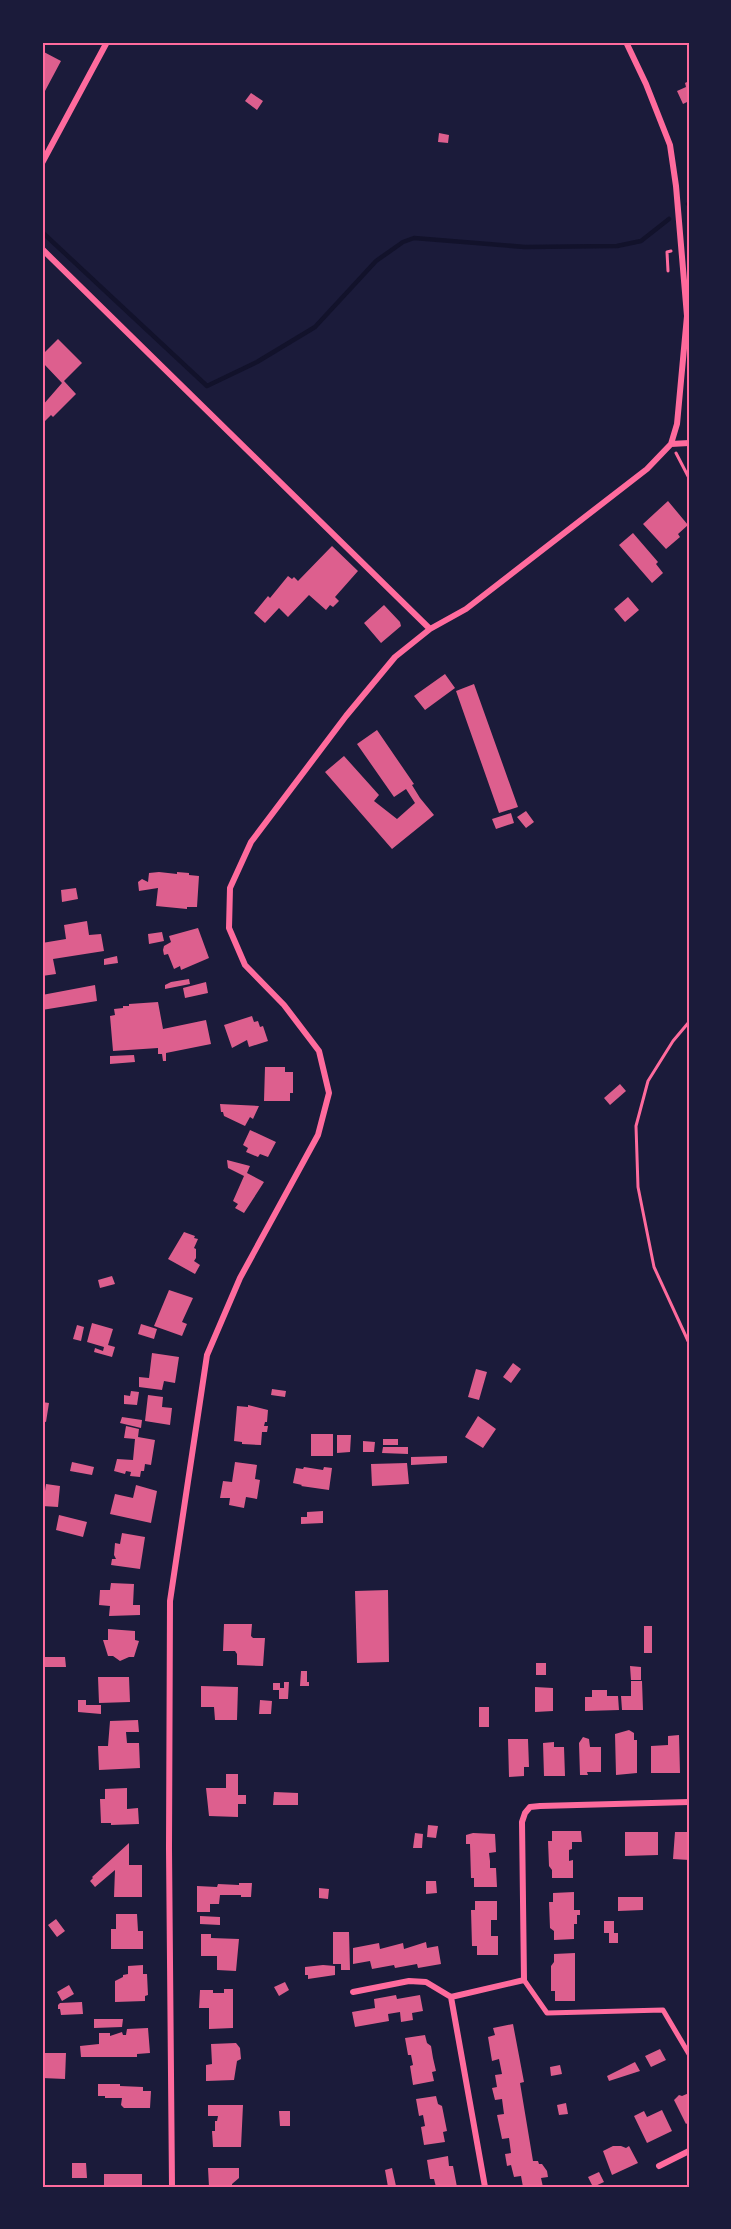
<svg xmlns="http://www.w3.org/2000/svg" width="731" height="2229" font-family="'IBM Plex Sans',sans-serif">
  <rect width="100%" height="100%" fill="#1b1b3a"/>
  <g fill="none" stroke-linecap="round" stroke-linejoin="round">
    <path stroke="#12122b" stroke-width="4.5" d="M688 204 689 203
      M42 232 207 386 257 362 315 327 376 261 403 242 414 238 525 247 617 246 641 241 669 219"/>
  </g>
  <path fill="#dd5f8e" d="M42 51 61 61 45 91 42 89Z
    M689 81V101L683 104 677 91 686 87 685 83Z
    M251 93 263 101 257 110 245 101Z
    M439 133 449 135 448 143 438 142Z
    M58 339 82 363 64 381 76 394 53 417 51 415 42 424V406L62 383 44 364 42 366V355Z
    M668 501 688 525 678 534 680 537 666 549 643 524Z
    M633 533 658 562 656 564 663 573 652 583 619 545Z
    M332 546 358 571 335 597 339 601 333 607 330 605 326 610 309 595 288 617 279 608 265 623 254 613 268 596 270 598 288 576 292 579 294 577 298 581Z
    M628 597 639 610 625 622 614 609Z
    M384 605 400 622 401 626 381 643 364 623Z
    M445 674 455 688 425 710 414 696Z
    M474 684 518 807 499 813 456 691Z
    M377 730 414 784 412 785 420 798 434 815 392 849 325 772 344 756 379 795 374 801 397 819 415 803 406 789 394 797 357 744Z
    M526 811 534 822 526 828 517 817Z
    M511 813 514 823 496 829 492 819Z
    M159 872 177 874V872L189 873V875L199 876 197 907H187V909L156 906 158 888 139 891 138 882 142 879 148 882 149 873Z
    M76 888 78 899 62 902 61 890Z
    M87 921 89 935 101 934 104 951 53 959 56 974 42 976V943L66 939 64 925Z
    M198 928 209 958 181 970 180 966 174 969 168 954 164 955 163 950 164 946 171 942 169 936Z
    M162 932 164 941 149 944 148 934Z
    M117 956 118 963 104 965V959Z
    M189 979 190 984 165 989V985L171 982Z
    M206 982 208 993 185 998 183 988Z
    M95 985 97 1001 42 1010V995Z
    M158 1002 163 1029 206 1020 211 1044 166 1053V1061H163L162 1054H158V1048L113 1051 110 1016 115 1015 114 1009 123 1008V1006H129V1004Z
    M252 1016 254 1022 258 1021 260 1027 263 1026 268 1041 249 1047 247 1040 232 1048 224 1025Z
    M134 1055 135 1062 110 1064V1056Z
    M265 1067H285V1072H293V1093H290V1101H264Z
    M620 1084 626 1091 610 1105 604 1098Z
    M220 1104 259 1106 253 1119 250 1117 245 1126 224 1116 223 1112H221Z
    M250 1130 276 1142 268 1157 260 1154 258 1157 246 1152 248 1148 243 1145Z
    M227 1160 250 1166 247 1173 264 1182 244 1213 235 1208 238 1204 233 1201 244 1176 228 1168Z
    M184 1232 195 1236 194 1238 198 1239 194 1248 196 1249V1258L194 1261 200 1265 195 1274 168 1259Z
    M112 1276 115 1284 100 1288 98 1280Z
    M169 1290 193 1298 182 1322 187 1324 182 1336 154 1326Z
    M92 1323 113 1329 108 1345 115 1347 112 1357 94 1352 95 1348 103 1351 104 1347 87 1342Z
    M141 1324 157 1329 154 1339 138 1334Z
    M77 1325 84 1327 81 1341 73 1339Z
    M152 1353 179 1357 175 1383 164 1381 162 1390 139 1387V1377L149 1378Z
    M513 1363 521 1369 511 1383 503 1377Z
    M476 1369 487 1372 479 1400 468 1397Z
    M272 1389 286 1391 285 1397 271 1395Z
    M131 1391 139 1392 137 1405 124 1404V1395L130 1396Z
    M148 1395 163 1397 162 1407 172 1408 170 1425 145 1421Z
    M42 1402 49 1403 46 1422 42 1421Z
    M248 1405 268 1410 267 1422H265L264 1426H268L267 1432H262L261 1445 242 1444V1442L234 1441 237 1406 248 1407Z
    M478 1416 496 1429 483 1448 465 1437Z
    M122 1417 142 1420 141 1428 120 1423Z
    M126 1426 139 1429 138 1437 155 1440 151 1465 145 1464 144 1471H141L140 1477 130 1476 131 1472 126 1471 125 1474 114 1471 117 1459 133 1460 135 1439 124 1438Z
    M311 1434H333V1456H311Z
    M337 1435H351L350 1452 337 1453Z
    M383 1439H398V1445H383Z
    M363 1441 375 1442 374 1452H363Z
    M383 1447H408V1454L382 1453Z
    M447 1456V1463L411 1465V1457Z
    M72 1462 94 1467 92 1475 70 1471Z
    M235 1462 257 1465 255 1479 260 1480 257 1499 246 1497 244 1508 229 1505 230 1498H220L223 1481 232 1482Z
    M407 1463 409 1484 372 1486 371 1464Z
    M304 1467 323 1470 324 1467 332 1468 329 1490 301 1486 302 1485 293 1483 296 1468 303 1469Z
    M46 1484 60 1486 58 1507 42 1506V1490L45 1491Z
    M136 1485 157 1491 151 1523 110 1514 115 1494 133 1498Z
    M323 1511V1523L301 1524V1517H307V1512Z
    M59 1515 87 1522 83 1537 56 1530Z
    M122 1533 145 1537 140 1569 111 1565 112 1559H116L114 1555 115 1543 120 1544Z
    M111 1583 134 1584 133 1605H140V1615L109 1616 110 1606 99 1605 100 1590H110Z
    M388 1590 389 1662 357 1663 355 1591Z
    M224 1624H252L251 1636 253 1638H265L263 1666 237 1665V1654L235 1651H223Z
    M644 1626H652V1653H644Z
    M108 1629 135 1631V1640L139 1641 134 1657H129L120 1661 113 1656H108L103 1640H108Z
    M43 1657H65L66 1667H43Z
    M536 1663H546V1675H536Z
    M630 1666 641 1667V1680H631Z
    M301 1671H307V1682H309V1686H300Z
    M98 1677H129L130 1702 99 1703Z
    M631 1681H642L643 1710H622L621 1696H631Z
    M284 1682H289L288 1699H279V1690H273V1683H280V1688H284Z
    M201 1686 238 1687 237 1720H215L214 1707H201Z
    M535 1687 553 1688V1711L535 1712Z
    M592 1690H607V1696H618L619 1710 585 1711V1697H592Z
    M78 1700H86V1705H101V1714L78 1712Z
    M260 1700 272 1701 271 1714H259Z
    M479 1707H489V1727H479Z
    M138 1720 139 1732H126L127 1743H139L140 1768 99 1770 98 1746H108L110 1721Z
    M629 1730 634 1733V1740H637V1773L616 1775 615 1734Z
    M679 1735 680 1773H651V1746L668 1745V1736Z
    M583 1737 589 1739 590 1747H601V1772H587L588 1775H580L579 1743Z
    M508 1739H528L529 1767H524V1776L509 1777Z
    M554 1742V1747H564L565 1776H544L543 1743Z
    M226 1774H238V1795H246V1804H238V1817L209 1816 206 1788H226Z
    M127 1788V1809L138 1808 139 1824 111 1825V1823H101L100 1799H105V1789Z
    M274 1792 298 1793V1805H273Z
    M428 1825 438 1826 436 1838 427 1837Z
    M552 1831H581L582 1842H572V1849L569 1850V1861L573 1860V1878H552V1870L549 1866 548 1841H552Z
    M625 1832H658V1855L625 1856Z
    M675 1832H689V1860L673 1859Z
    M415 1833 423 1834 422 1848H413Z
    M473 1833 495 1834 496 1852 489 1853 490 1861V1868H496L497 1887H474V1878H471L470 1844H466V1835Z
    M129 1843V1865H142V1897H114L115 1870 95 1887 90 1881 93 1878 92 1877Z
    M426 1881H436L437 1893 426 1894Z
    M239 1883H252L251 1897H241V1895H220L219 1904H210V1912H197V1886L217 1887 218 1884 239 1885Z
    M319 1888 329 1889 328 1899 319 1898Z
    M574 1892V1910H580V1915H577V1924H574V1939L554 1940V1931L550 1928 549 1902H553V1893Z
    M618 1897H643V1910L618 1911Z
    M475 1901H497V1920H491V1936H498V1955H477V1946H472L471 1910H475Z
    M116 1914H137L138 1931H143V1949H111V1929H116Z
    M200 1916 220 1917V1925L200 1924Z
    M56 1919 65 1931 57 1937 48 1925Z
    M604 1921H614V1933H618V1943H609V1933H604Z
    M333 1932H349L350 1970H341V1964H333Z
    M201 1934H211V1938L239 1939 236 1971 217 1970V1956H201Z
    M426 1942 427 1948 438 1946 441 1964 418 1968 417 1964 395 1968 394 1965 372 1969 370 1961 353 1964V1948L379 1943 380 1949 403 1943 404 1949Z
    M575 1953V2001H555V1991H551V1966L554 1962V1954Z
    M143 1965V1974H147L148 1995 145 1996V2001L115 2002V1981L123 1977V1975L128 1974V1966Z
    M323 1965 335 1966V1975L308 1979V1975H305V1967Z
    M285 1982 289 1990 279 1996 274 1987Z
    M69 1985 74 1994 62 2001 57 1992Z
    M224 1989H233V2028L209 2029V2008H199L200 1990H213V1993H224Z
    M396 1995 397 1999 420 1995 423 2011 412 2013 413 2020 401 2022 400 2012 388 2014 389 2021 355 2027 352 2012 375 2008 374 1999Z
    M82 2002 83 2014 61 2015 60 2009H58V2005L60 2003Z
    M94 2019H123L122 2027 94 2028Z
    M513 2024 524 2082 520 2083 533 2161H538L539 2164H542L547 2171 548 2177 541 2178 543 2187H523L521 2176 514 2177 511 2165 507 2166 505 2154 511 2153 509 2138 502 2139 497 2115 504 2114 502 2099 495 2100 492 2088 497 2087 495 2075 502 2074 499 2059 492 2061 488 2037 495 2035 493 2028Z
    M148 2028 150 2053 137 2054V2057H81L80 2046 99 2044V2033H110V2036L122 2032 123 2035H126L127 2029Z
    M425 2035 427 2043 431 2046 433 2058 436 2071 432 2072 434 2081 413 2085 410 2066 413 2065 411 2055H408L405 2038Z
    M236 2043 240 2048 241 2059 237 2061 234 2080 206 2081V2065L212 2064 211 2044Z
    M660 2049 666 2060 651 2067 645 2056Z
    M42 2053H66L65 2079 42 2078Z
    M635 2062 640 2071 609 2081 607 2076Z
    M560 2065 562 2074 551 2076 550 2067Z
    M98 2084H120V2086L143 2087V2091H151L150 2108H124L121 2105 122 2098H105V2096H98Z
    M689 2093V2122L686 2124 674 2100 679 2095 682 2096Z
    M436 2096 438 2104 442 2106 447 2131 443 2132 445 2142 424 2145 421 2127 425 2126 423 2115 419 2116 416 2099Z
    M566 2103 568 2114 559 2115 557 2105Z
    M208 2105H243L241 2147H213L212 2131H215V2121H217L218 2116H208Z
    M662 2110 672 2131 647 2143 634 2116 644 2111 647 2117Z
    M279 2111H290V2126H280Z
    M613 2146H621L626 2148 629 2146 638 2163 612 2175 603 2151Z
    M448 2156 449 2166H453L457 2187H436L434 2179H430L427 2160Z
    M72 2163H86L87 2178H72Z
    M208 2168H239V2178L232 2184V2187H209Z
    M392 2168 396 2186 388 2187 385 2170Z
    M599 2172 604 2182 593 2187 588 2177Z
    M104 2174H142V2187L104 2185Z"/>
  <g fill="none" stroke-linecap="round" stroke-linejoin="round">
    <path stroke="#ff6b9d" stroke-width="3" d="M668 271 667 252 671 251
      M676 453 689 478
      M689 1022 673 1041 648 1081 636 1126 638 1187 654 1267 689 1343"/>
    <path stroke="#ff6b9d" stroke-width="5" d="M524 1980 547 2013 663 2010 689 2054"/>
    <path stroke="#ff6b9d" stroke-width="6" d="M42 163 107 42
      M42 249 430 629
      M671 444 689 443
      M353 1992 409 1981 426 1982 451 1997
      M659 2166 689 2151
      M172 2187 169 1849 170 1601 207 1355 240 1278 318 1135 329 1093 319 1051 284 1005 245 965 229 928 230 888 251 842 346 716 395 657 430 629 466 609 647 469 671 444 677 424 687 316 676 186 670 145 646 84 626 42
      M485 2187 451 1997 524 1980 522 1822 525 1813 530 1807 540 1806 689 1802"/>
  </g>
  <rect width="731" height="2229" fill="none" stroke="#1b1b3a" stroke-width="87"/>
  <rect x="44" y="44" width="644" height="2142" fill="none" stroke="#ff6b9d" stroke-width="2"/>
</svg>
